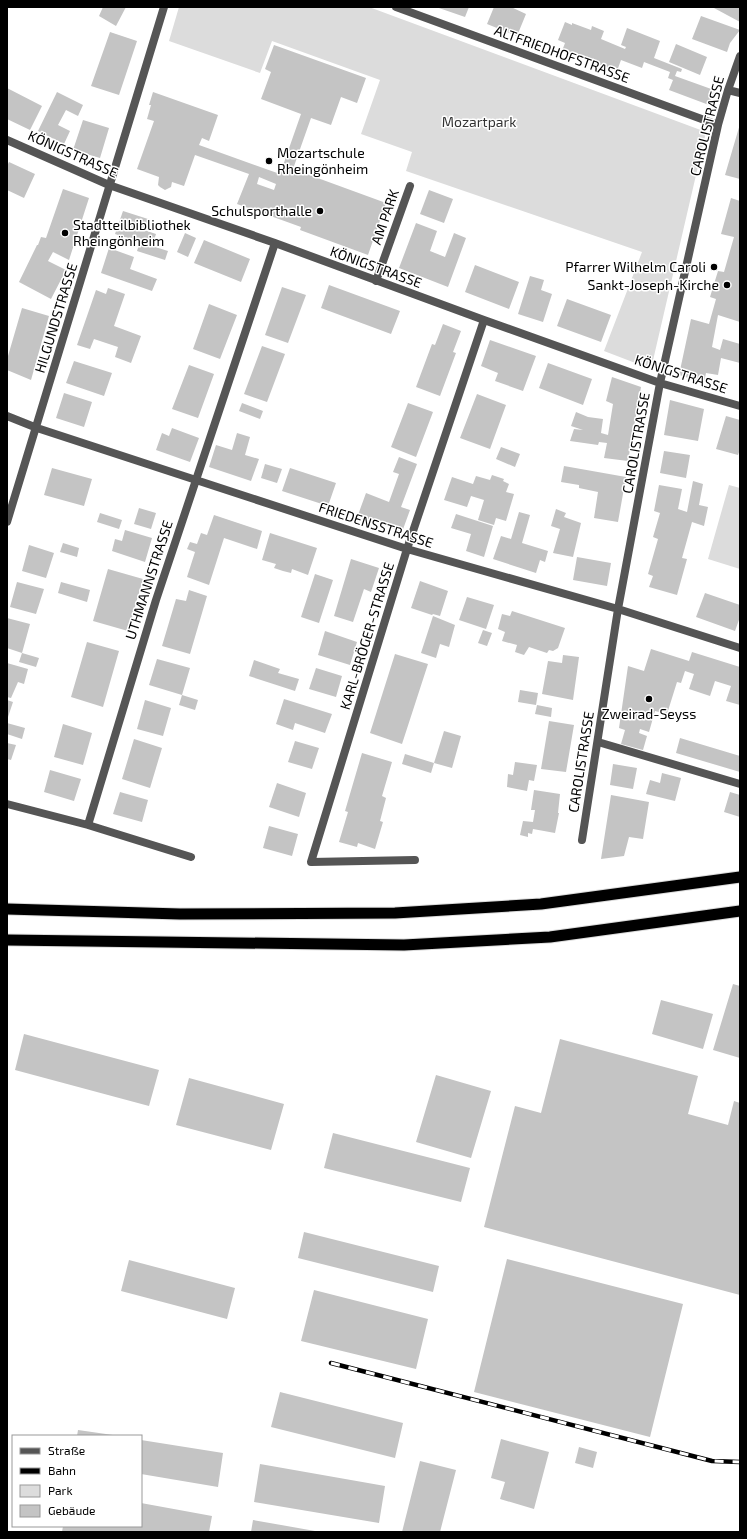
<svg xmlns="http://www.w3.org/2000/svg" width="747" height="1539" font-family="'Exo 2',sans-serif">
  <rect width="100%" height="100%" fill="#fff"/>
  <path fill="#dcdcdc" d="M179 7H369L706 132 651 369 604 351 642 252 406 171 412 152 361 134 380 80 272 41 260 73 169 41Z
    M729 485 740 488V569L708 559Z"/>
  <path fill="#c4c4c4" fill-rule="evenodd" d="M103 7H126L116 26 99 16Z
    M436 7H469L465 17Z
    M494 7H511L526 14 517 36 487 24Z
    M714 7H740V22L714 8Z
    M701 16 740 30 730 43 727 52 692 39Z
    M565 22 572 25V23L591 30 592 26 604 31 601 39 625 49 626 47 621 45 627 28 660 41 654 58 682 69 681 72 677 71 675 76 714 90 709 105 669 90 673 80 668 78 670 72 644 62 642 68 621 60 617 71 562 51 565 43 558 40Z
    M110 32 137 41 119 95 91 86Z
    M676 44 707 57 700 75 669 62Z
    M274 45 366 78 357 103 341 97 331 125 311 118 293 169 386 203 368 255 300 230 301 227 237 204 249 174 195 155 184 186 172 182 171 187 165 190 160 187 158 185 159 177 137 169 154 121 147 119 151 105H149L153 92 218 115 209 141 202 138 199 145 280 174 301 114 261 99 271 72 265 69ZM259 177 276 184 274 190 257 184Z
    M7 88 42 106 30 130 7 119Z
    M57 92 83 105 78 116 66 110 58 125 70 131 64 144 38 131Z
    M83 120 109 128 100 158 73 150Z
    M740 124V179L725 175Z
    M9 162 35 174 24 198 7 190V166Z
    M63 189 89 198 69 260 53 252 48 261 66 270 51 299 19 282 37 245H38L41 237 46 238Z
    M429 190 453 199 444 223 420 214Z
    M731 198 740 201V322L718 315 712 347 720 350 723 339 740 344V363L721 358 718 375 706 373 704 383 679 375 691 319 709 324 716 299 710 297 718 271 724 272 734 237 721 234Z
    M123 211 148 219 144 230 156 234 152 246 168 251 165 260 137 251 140 242 115 234Z
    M416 223 437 231 430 251 445 257 454 233 466 238 448 287 399 268Z
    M185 233 196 238 188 257 177 252Z
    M204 240 250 259 241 282 194 263Z
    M109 248 134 257 130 269 157 279 152 291 101 273Z
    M475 265 519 282 509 309 465 292Z
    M530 276 544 280 541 290 552 294 543 322 518 314Z
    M329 285 400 311 391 334 321 308Z
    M282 287 306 295 288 343 265 335Z
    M108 288 125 294 114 326 141 336 131 363 115 357 118 347 94 339 90 349 77 345 96 290 106 294Z
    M567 299 611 315 601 342 557 326Z
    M209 304 237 315 220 359 193 349Z
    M22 308 49 316 31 380 7 370V355L8 356Z
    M443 324 461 331 453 352 456 353 440 396 416 387 432 344 435 345Z
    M490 340 536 356 523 391 495 381 498 373 481 366Z
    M262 346 285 354 267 402 244 394Z
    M74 361 112 373 104 396 66 383Z
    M548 363 592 379 583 405 539 388Z
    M189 365 214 374 198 418 172 409Z
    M612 377 641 387 628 461 604 458 607 443 599 442 598 445 570 441 574 429 583 430 571 426 576 412 588 417 603 419 601 433 608 435 613 404 606 401Z
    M64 393 92 402 84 427 56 418Z
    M477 394 506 405 490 449 460 438Z
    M670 400 704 409 698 441 664 435Z
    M242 403 263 411 260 419 239 411Z
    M408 403 433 412 416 457 391 447Z
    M726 416 740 420V449L738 455 716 449Z
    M172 428 199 438 190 462 156 450 162 433 169 436Z
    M237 433 250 437 245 455 259 459 251 481 209 467 216 445 232 450Z
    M501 447 520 454 515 467 496 459Z
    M664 451 690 455 686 478 660 473Z
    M399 457 417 464 401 507 410 510 402 532 358 515 366 493 389 502 399 474 393 472Z
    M265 464 282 469 277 483 261 478Z
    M564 466 626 477 618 522 594 518 598 492 579 488V485L561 482Z
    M52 468 92 479 84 506 44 495Z
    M290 468 336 483 328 506 282 491Z
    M492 475 504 479 503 481 509 484 506 492 514 494 506 521 496 518 494 525 478 520 484 500 471 496 467 507 444 500 452 477 473 484 476 476 490 480Z
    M693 481 703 484 699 505 708 507 704 526 692 522 682 558 687 559 677 595 649 587 653 576 648 574 658 539 653 537 660 513 654 511 659 485 682 489 678 509 687 512Z
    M139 508 156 513 151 529 134 524Z
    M556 509 566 513 564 517 581 523 573 557 553 553 560 529 551 526Z
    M519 512 530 515 522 543 548 551 545 562 540 560 536 573 493 559 501 536 511 539Z
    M100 513 122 520 119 529 97 522Z
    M456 514 493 526 484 557 466 551 471 534 451 528Z
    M214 515 262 531 257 549 224 538 209 585 187 577 195 552 187 549 190 542 197 544 201 533 207 535Z
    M125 530 152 538 145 562 112 551 115 539 122 541Z
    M270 533 317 548 308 575 292 569 291 573 283 571 274 568 276 564 262 560Z
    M63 543 79 548 77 557 60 552Z
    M29 545 54 553 46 578 22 571Z
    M577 557 611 563 607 586 573 580Z
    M351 559 379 568 371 592 364 589 353 622 334 616Z
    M108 569 143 579 128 631 93 621Z
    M315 574 333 580 319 623 301 617Z
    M420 581 448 591 440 616 433 614 432 615 411 608Z
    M17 582 44 589 36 614 10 607Z
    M61 582 90 590 87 602 58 593Z
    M189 590 207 596 190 654 162 646 176 599 186 601Z
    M705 593 740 605V617L735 631 696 617Z
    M467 597 494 605 486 629 459 620Z
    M512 611 565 628 558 648 553 651 549 650 547 653 529 647 524 655 515 652 517 645 502 641 505 632 498 629 502 614 510 616Z
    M433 616 455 625 449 647 440 644 436 658 421 653Z
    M7 618 30 624 22 653 7 648Z
    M483 630 492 633 487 646 478 643Z
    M325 631 357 642 350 665 318 655Z
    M87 642 119 651 103 707 71 697Z
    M651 649 689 661 692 652 740 667V705L726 701 731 686 715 681 710 696 689 689 694 674 685 671 681 683 677 682 667 714 655 711 649 732 640 729 639 733 647 736 643 750 621 744 625 730 619 728 628 666 644 671Z
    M22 653 39 658 36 667 19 662Z
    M395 654 428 664 402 744 370 733Z
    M563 655 579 657 573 700 542 694 548 661 562 663Z
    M157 659 190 668 182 695 149 685Z
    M254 660 280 669 278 673 299 679 295 691 249 676Z
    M7 663 28 669 24 684 18 682 11 698 7 697Z
    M316 668 342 676 336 697 309 689Z
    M520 690 538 693 536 705 518 702Z
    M182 695 198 700 195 710 179 705Z
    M284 699 332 714 325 733 295 723 293 730 276 724Z
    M7 700 13 702 7 720Z
    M145 700 171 708 163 736 137 729Z
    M537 705 552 708 551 717 535 714Z
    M549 721 574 725 566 772 541 769Z
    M7 723 25 728 22 739 7 734Z
    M63 724 92 733 83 765 54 757Z
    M444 731 461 736 452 768 434 763 431 773 402 764 405 754 434 763Z
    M680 738 740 756V772L676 753Z
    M134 739 162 748 150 788 122 779Z
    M295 741 319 748 312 769 288 762Z
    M7 743 16 745 11 760 7 759Z
    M362 753 392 762 382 796 386 798 380 821 383 822 375 849 358 843 357 847 339 842 348 812 345 811Z
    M515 762 537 765 534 781 529 780 527 791 507 787 508 774 513 775Z
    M613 764 637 768 633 789 610 785Z
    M50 770 81 779 74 801 44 792Z
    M662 773 681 778 675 801 646 794 650 780 660 783Z
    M277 783 306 793 299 817 269 807Z
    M534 790 560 794 558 813H559L555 833 533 829 532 834 528 833V837L520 835 523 821 533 822 535 810H531Z
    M120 792 148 800 142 822 113 814Z
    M730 792 740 795V817L724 812Z
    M611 795 649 802 643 839 629 837 624 856 601 859Z
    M269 826 298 834 292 856 263 848Z
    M733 984 740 986V1058L713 1050Z
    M661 1000 713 1014 703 1049 652 1034Z
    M24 1034 159 1070 149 1106 15 1070Z
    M560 1039 698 1076 688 1114 728 1125 734 1101 740 1103V1295L484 1227 515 1106 541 1113Z
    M436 1075 491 1091 471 1158 416 1142Z
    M189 1078 284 1104 271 1150 176 1125Z
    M333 1133 470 1168 461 1202 324 1168Z
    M304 1232 439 1266 433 1292 298 1258Z
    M507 1259 683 1304 650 1437 474 1392Z
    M129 1260 235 1288 227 1319 121 1291Z
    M314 1290 428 1319 416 1369 301 1341Z
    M280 1392 403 1423 395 1458 271 1427Z
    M78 1430 113 1435V1436H77Z
    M501 1439 549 1452 534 1509 500 1499 505 1482 491 1478Z
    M141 1440 223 1453 218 1487 141 1474Z
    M579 1447 597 1452 593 1468 575 1463Z
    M420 1461 456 1470 440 1532H402Z
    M260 1464 385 1486 379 1523 254 1502Z
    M141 1503 212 1516 209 1532H62L63 1526H141Z
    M253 1520 315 1531V1532H251Z"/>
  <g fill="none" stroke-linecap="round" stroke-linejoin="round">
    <g stroke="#dbdbdb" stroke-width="13">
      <path id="trunk" d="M7 909 180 914 395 913 541 904 740 877
        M7 940 404 945 550 937 740 911"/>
    </g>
    <path stroke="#555" stroke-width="8" d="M598 742 740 784"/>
    <path stroke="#555" stroke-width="8" d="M396 7 718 125
      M728 90 740 93
      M7 140 109 185 275 243 484 320 660 383 740 406
      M376 281 410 186
      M7 416 37 428 407 549 618 609 740 648
      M7 522 164 7
      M7 804 88 825 191 857
      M88 825 156 600 275 243
      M582 840 618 609 660 383 718 125 728 90 740 56
      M415 860 311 862 407 549 484 320"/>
    <use href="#trunk" stroke="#000" stroke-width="11"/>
    <g stroke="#000" stroke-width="4.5">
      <path id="rail" d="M331 1363 712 1461 740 1462"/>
    </g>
    <use href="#rail" stroke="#fff" stroke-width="3" stroke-dasharray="9" stroke-linecap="butt"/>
  </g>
  <g fill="#000" stroke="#fff" stroke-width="1.5">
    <circle cx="269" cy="161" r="4"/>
    <circle cx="320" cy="211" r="4"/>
    <circle cx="65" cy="233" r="4"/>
    <circle cx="714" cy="267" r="4"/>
    <circle cx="727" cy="285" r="4"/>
    <circle cx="649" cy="699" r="4"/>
  </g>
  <g text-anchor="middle" stroke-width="3" stroke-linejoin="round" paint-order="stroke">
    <g font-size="14" fill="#000" stroke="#fff">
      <text transform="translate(562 54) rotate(20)" y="5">ALTFRIEDHOFSTRASSE</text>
      <text transform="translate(707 126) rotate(-76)" y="5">CAROLISTRASSE</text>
      <text transform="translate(73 154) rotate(24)" y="5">KÖNIGSTRASSE</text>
      <text transform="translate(385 217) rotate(-71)" y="5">AM PARK</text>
      <text transform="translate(376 267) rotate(20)" y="5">KÖNIGSTRASSE</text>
      <text transform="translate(56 318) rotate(-73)" y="5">HILGUNDSTRASSE</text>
      <text transform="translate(681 374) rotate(18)" y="5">KÖNIGSTRASSE</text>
      <text transform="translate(636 443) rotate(-80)" y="5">CAROLISTRASSE</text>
      <text transform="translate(376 525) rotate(18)" y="5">FRIEDENSSTRASSE</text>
      <text transform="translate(149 580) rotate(-72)" y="5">UTHMANNSTRASSE</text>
      <text transform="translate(367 636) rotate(-73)" y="5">KARL-BRÖGER-STRASSE</text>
      <text transform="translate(581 762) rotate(-81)" y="5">CAROLISTRASSE</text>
    </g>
    <g font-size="14" fill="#333" stroke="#fff">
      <text x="479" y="127">Mozartpark</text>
    </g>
    <g font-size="14" fill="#000" stroke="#fff" text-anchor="end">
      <text x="277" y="158" text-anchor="start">Mozartschule<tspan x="277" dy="16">Rheingönheim</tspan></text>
      <text x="312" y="216">Schulsporthalle</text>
      <text x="73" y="230" text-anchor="start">Stadtteilbibliothek<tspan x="73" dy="16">Rheingönheim</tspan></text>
      <text x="706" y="272">Pfarrer Wilhelm Caroli</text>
      <text x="719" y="290">Sankt-Joseph-Kirche</text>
      <text x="649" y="719" text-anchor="middle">Zweirad-Seyss</text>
    </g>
  </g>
  <rect width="747" height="1539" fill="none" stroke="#000000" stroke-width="16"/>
  <rect x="12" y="1435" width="130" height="92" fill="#ffffff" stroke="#999999"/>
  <rect x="20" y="1448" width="20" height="6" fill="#555555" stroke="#999999"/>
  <text x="48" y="1455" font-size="12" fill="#000000">Straße</text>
  <rect x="20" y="1468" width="20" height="6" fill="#000000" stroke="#999999"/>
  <text x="48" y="1475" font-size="12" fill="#000000">Bahn</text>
  <rect x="20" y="1485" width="20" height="12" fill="#dcdcdc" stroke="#999999"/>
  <text x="48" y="1495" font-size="12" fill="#000000">Park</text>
  <rect x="20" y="1505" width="20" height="12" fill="#c4c4c4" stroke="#999999"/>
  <text x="48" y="1515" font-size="12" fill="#000000">Gebäude</text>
</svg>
